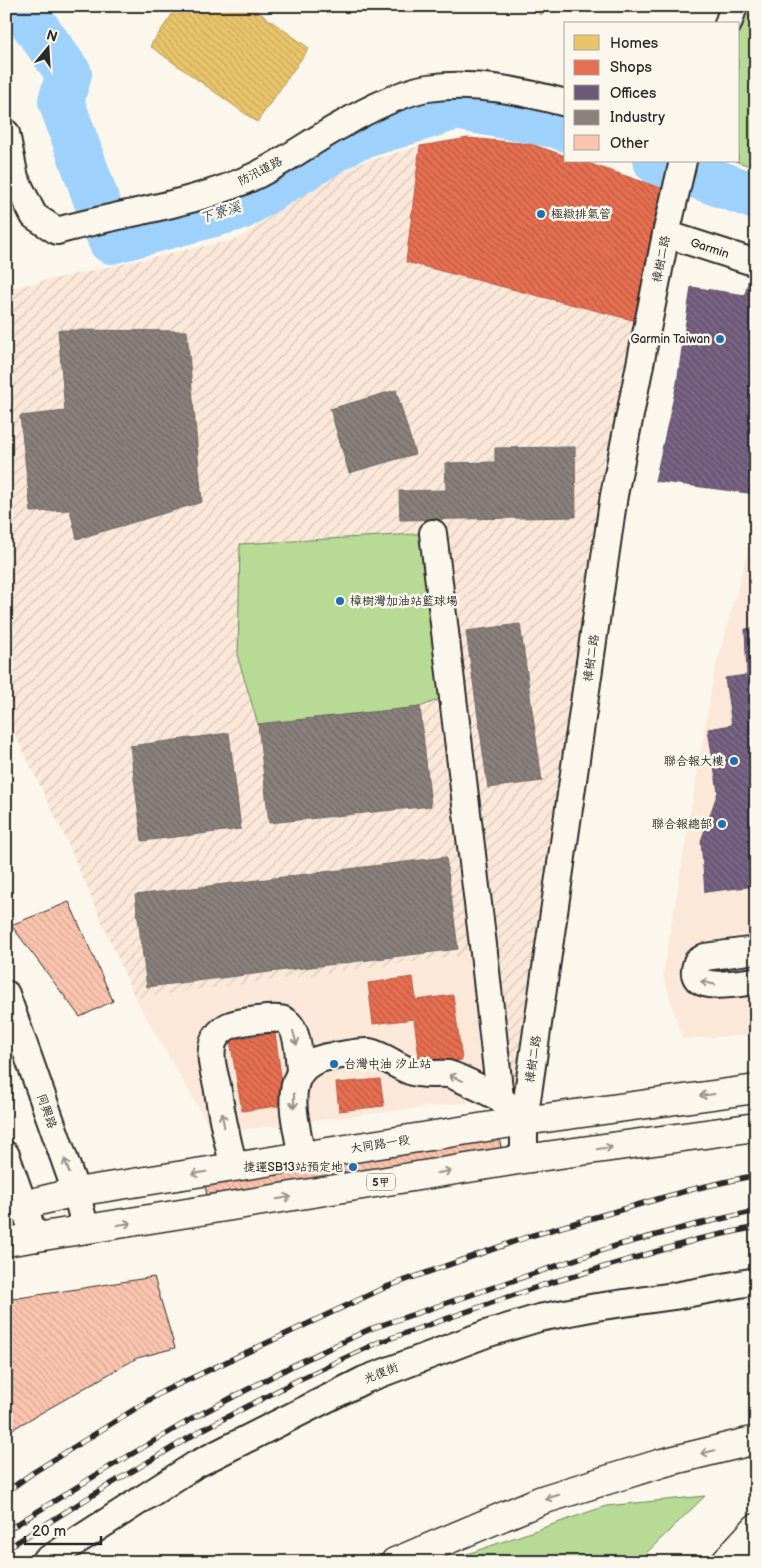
<svg xmlns="http://www.w3.org/2000/svg" width="762" height="1568" font-family="'Balsamiq Sans','LXGW WenKai TC',sans-serif">
  <defs>
    <pattern id="industrial-furrows" width="10" height="10" patternUnits="userSpaceOnUse" patternTransform="scale(1.25)"><rect width="10" height="10" fill="#fbe8d9"/><path d="M-1 1l2-2M0 10L10 0M9 11l2-2" fill="none" stroke="#d7c7ba"/></pattern>
    <pattern id="homes-back-hatch" width="6" height="6" patternUnits="userSpaceOnUse" patternTransform="scale(1.25)"><rect width="6" height="6" fill="#e9c46a"/><path d="M-1 5l2 2M0 0l6 6M5-1l2 2" fill="none" stroke="#c8a95c"/></pattern>
    <pattern id="shops-back-hatch" width="6" height="6" patternUnits="userSpaceOnUse" patternTransform="scale(1.25)"><rect width="6" height="6" fill="#e76f51"/><path d="M-1 5l2 2M0 0l6 6M5-1l2 2" fill="none" stroke="#bb5b43"/></pattern>
    <pattern id="offices-back-hatch" width="6" height="6" patternUnits="userSpaceOnUse" patternTransform="scale(1.25)"><rect width="6" height="6" fill="#6d597a"/><path d="M-1 5l2 2M0 0l6 6M5-1l2 2" fill="none" stroke="#82728b"/></pattern>
    <pattern id="industry-back-hatch" width="6" height="6" patternUnits="userSpaceOnUse" patternTransform="scale(1.25)"><rect width="6" height="6" fill="#8a817c"/><path d="M-1 5l2 2M0 0l6 6M5-1l2 2" fill="none" stroke="#716a66"/></pattern>
    <pattern id="building-back-hatch" width="6" height="6" patternUnits="userSpaceOnUse" patternTransform="scale(1.25)"><rect width="6" height="6" fill="#fbc4ae"/><path d="M-1 5l2 2M0 0l6 6M5-1l2 2" fill="none" stroke="#d7a996"/></pattern>
  </defs>
  <rect width="100%" height="100%" fill="#fbf7ec"/>
  <filter id="ink" filterUnits="userSpaceOnUse"><feTurbulence type="fractalNoise" baseFrequency=".02" numOctaves="2"/><feDisplacementMap in="SourceGraphic" scale="10" xChannelSelector="R" yChannelSelector="G"/><feConvolveMatrix kernelMatrix="1 2 1 2 8 2 1 2 1" color-interpolation-filters="sRGB"/></filter>
  <g filter="url(#ink)">
    <path fill="#fbe8d9" d="M756 522V1035L682 1039 663 975 714 674Z
      M484 953 500 1098 213 1133 135 998Z"/>
    <path fill="url(#industrial-furrows)" d="M420 146 406 262 648 324 524 1121 500 1098 484 953 135 998 65 837 6 716V289L238 239 295 199 357 164Z"/>
    <path fill="#b7da94" stroke="#718260" d="M734 6H756V168L735 161H738V24Z
      M433 533 452 694 420 707 258 724 238 658 240 544Z
      M705 1496 637 1562H444L606 1506Z"/>
    <path fill="url(#homes-back-hatch)" stroke="#b09657" d="M178 6H250L309 48 257 122 150 46Z
      M529 6H548L541 15Z"/>
    <path fill="url(#shops-back-hatch)" stroke="#af5b46" d="M468 138 531 144 566 156V161H582L676 193 648 324 406 262 420 146Z
      M413 977 416 1000 453 995 462 1060 420 1065 414 1019 373 1024 368 983Z
      M275 1033 285 1105 242 1111 230 1040Z
      M380 1079 384 1106 339 1111 336 1083Z"/>
    <path fill="url(#offices-back-hatch)" stroke="#594b62" d="M753 262H756V494L655 481 677 383 691 287 745 295Z
      M756 628V886L705 892 701 841 718 792 708 729 732 725 725 678 747 675 745 629Z"/>
    <path fill="url(#industry-back-hatch)" stroke="#6e6764" d="M58 330 187 331 202 502 77 539 70 510 31 512 20 416 65 411Z
      M396 390 415 454 349 473 330 409Z
      M575 447 576 517 400 520 399 491 446 490 445 463 495 462V448Z
      M520 624 542 781 488 788 466 631Z
      M420 707 431 806 269 823 258 724Z
      M229 733 241 829 142 841 130 746Z
      M446 857 458 949 147 987 135 895Z"/>
    <g fill="none" stroke-linecap="round" stroke-linejoin="round">
      <path stroke="#9ed1fb" stroke-width="46" d="M21 6 69 74 61 101 111 241 240 207 352 139 456 107 556 125 566 129
        M656 161 756 197"/>
    </g>
    <path fill="url(#building-back-hatch)" stroke="#2b2b2b" d="M69 902 113 1001 80 1017 11 925Z
      M498 1129 503 1159 209 1205 203 1176Z
      M154 1277 175 1348 137 1358 6 1433V1300Z"/>
    <g fill="none" stroke-linecap="round" stroke-linejoin="round">
      <g stroke="#2b2b2b" stroke-width="30">
        <g id="minor">
          <path d="M728 24 734 6"/>
          <path d="M6 133 15 178 34 216 57 231C124 212 194 205 257 175 287 160 315 139 345 123 365 111 405 91 428 88 474 81 521 91 566 103"/>
          <path id="s1" d="M666 234 753 262"/>
          <path d="M433 533 484 953 500 1098 524 1121"/>
          <path d="M756 950 705 957 697 962C696 966 694 970 695 974 699 992 743 982 756 981"/>
          <path d="M6 994 76 1192 86 1230"/>
          <path d="M6 1155 35 1238"/>
          <path d="M302 1157C295 1116 276 1063 334 1056 345 1055 358 1051 369 1052 384 1055 396 1066 410 1071 423 1076 435 1073 448 1074 458 1076 489 1093 500 1098"/>
          <path d="M524 1159V1121L614 495 666 234 683 161"/>
          <path d="M234 1167C227 1140 221 1113 217 1085 214 1072 209 1057 213 1043 215 1036 223 1028 231 1025 239 1022 277 1016 284 1020 299 1027 299 1058 300 1072"/>
          <path d="M44 1562 195 1465 364 1380 486 1334 539 1318 596 1307 674 1296 756 1281"/>
        </g>
      </g>
      <g stroke="#2b2b2b" stroke-width="31">
        <path id="major" d="M6 1207 23 1205 76 1192 234 1167 524 1121 756 1089
          M6 1242 524 1159 756 1127"/>
      </g>
      <g stroke="#2b2b2b" stroke-width="31">
        <path id="highway" d="M395 1562 542 1500 662 1463 756 1440
          M725 1562 756 1528"/>
      </g>
      <use href="#minor" stroke="#fbf7ec" stroke-width="26"/>
      <use href="#major" stroke="#fbf7ec" stroke-width="28"/>
      <use href="#highway" stroke="#fbf7ec" stroke-width="28"/>
      <g stroke="#2b2b2b" stroke-width="5.5">
        <path id="rail" d="M6 1492 34 1472 162 1392 386 1287 530 1236 689 1190 756 1175
          M6 1531 101 1472 195 1417 292 1366 370 1329 615 1246 694 1225 756 1211
          M6 1549 109 1485 202 1430 298 1380 377 1343 543 1285 699 1239 756 1227"/>
      </g>
      <use href="#rail" stroke="#fbf7ec" stroke-width="4" stroke-dasharray="11" stroke-linecap="butt"/>
    </g>
    <defs><path id="oneway-shaft" d="M-6 0H5M1.5-3L5.5 0L1.5 3" fill="none" stroke-width="1.6" stroke-linecap="round" stroke-linejoin="round" transform="scale(1.25)"/></defs>
    <g stroke="#93918c">
      <use href="#oneway-shaft" transform="translate(708 983) rotate(-166)"/>
      <use href="#oneway-shaft" transform="translate(295 1038) rotate(74)"/>
      <use href="#oneway-shaft" transform="translate(456 1078) rotate(-157)"/>
      <use href="#oneway-shaft" transform="translate(707 1095) rotate(172)"/>
      <use href="#oneway-shaft" transform="translate(294 1101) rotate(89)"/>
      <use href="#oneway-shaft" transform="translate(223 1120) rotate(-100)"/>
      <use href="#oneway-shaft" transform="translate(605 1148) rotate(-8)"/>
      <use href="#oneway-shaft" transform="translate(67 1166) rotate(-109)"/>
      <use href="#oneway-shaft" transform="translate(444 1172) rotate(-9)"/>
      <use href="#oneway-shaft" transform="translate(199 1173) rotate(171)"/>
      <use href="#oneway-shaft" transform="translate(284 1198) rotate(-9)"/>
      <use href="#oneway-shaft" transform="translate(124 1224) rotate(-9)"/>
      <use href="#oneway-shaft" transform="translate(708 1452) rotate(166)"/>
      <use href="#oneway-shaft" transform="translate(552 1497) rotate(163)"/>
    </g>
  </g>
  <g fill="#1f6fb2" stroke="#fbf7ec" stroke-width="2">
    <circle cx="541" cy="214" r="5"/>
    <circle cx="720" cy="339" r="5"/>
    <circle cx="340" cy="601" r="5"/>
    <circle cx="734" cy="761" r="5"/>
    <circle cx="722" cy="824" r="5"/>
    <circle cx="334" cy="1064" r="5"/>
    <circle cx="353" cy="1167" r="5"/>
  </g>
  <g text-anchor="middle" stroke-width="5" stroke-linejoin="round" paint-order="stroke">
    <rect fill="#fbf7ec" stroke="#696865" stroke-width="1" x="367" y="1173.5" width="28" height="17" rx="4"/>
    <g font-size="11" font-weight="bold" fill="#2b2b2b">
      <text x="381" y="1186">5甲</text>
    </g>
    <g font-size="12" fill="#2b2b2b" stroke="#fbf7ec">
      <text transform="translate(260 171) rotate(-27)" y="4">防汛道路</text>
      <text dy="4" stroke="none"><textPath href="#s1" startOffset="46">Garmin</textPath></text>
      <text transform="translate(661 259) rotate(-79)" y="4">樟樹二路</text>
      <text transform="translate(591 658) rotate(-82)" y="4">樟樹二路</text>
      <text transform="translate(533 1059) rotate(-82)" y="4">樟樹二路</text>
      <text transform="translate(47 1111) rotate(71)" y="4">同興路</text>
      <text transform="translate(380 1144) rotate(-9)" y="4">大同路一段</text>
      <text transform="translate(381 1373) rotate(-21)" y="4">光復街</text>
    </g>
    <g font-size="12" fill="#2b2b2b" stroke="#fbf7ec" text-anchor="end">
      <text x="551" y="218" text-anchor="start">極緻排氣管</text>
      <text x="710" y="343">Garmin Taiwan</text>
      <text x="350" y="605" text-anchor="start">樟樹灣加油站籃球場</text>
      <text x="724" y="765">聯合報大樓</text>
      <text x="712" y="828">聯合報總部</text>
      <text x="344" y="1068" text-anchor="start">台灣中油 汐止站</text>
      <text x="343" y="1171">捷運SB13站預定地</text>
    </g>
    <g font-size="14" font-style="italic" fill="#48545f" stroke="#fbf7ec">
      <text transform="translate(220 212) rotate(-17)" y="5">下寮溪</text>
    </g>
  </g>
  <rect width="762" height="1568" fill="none" stroke="#fbf7ec" stroke-width="25"/>
  <rect x="12" y="12" width="737" height="1543" fill="none" stroke="#2b2b2b" stroke-width="2" filter="url(#ink)"/>
  <rect x="564" y="22" width="175" height="140" fill="#fbf7ec" stroke="#a8a59f"/>
  <rect x="574" y="35" width="25" height="15" fill="#e9c46a" stroke="#a8a59f"/>
  <text x="610" y="48" font-size="15" fill="#2b2b2b">Homes</text>
  <rect x="574" y="60" width="25" height="15" fill="#e76f51" stroke="#a8a59f"/>
  <text x="610" y="72" font-size="15" fill="#2b2b2b">Shops</text>
  <rect x="574" y="85" width="25" height="15" fill="#6d597a" stroke="#a8a59f"/>
  <text x="610" y="98" font-size="15" fill="#2b2b2b">Offices</text>
  <rect x="574" y="110" width="25" height="15" fill="#8a817c" stroke="#a8a59f"/>
  <text x="610" y="122" font-size="15" fill="#2b2b2b">Industry</text>
  <rect x="574" y="135" width="25" height="15" fill="#fbc4ae" stroke="#a8a59f"/>
  <text x="610" y="148" font-size="15" fill="#2b2b2b">Other</text>
  <g transform="translate(48 48) rotate(18)" stroke="#fbf7ec" stroke-width="4" paint-order="stroke">
  <path d="M0-4L9 19L0 12L-9 19Z" fill="#2b2b2b"/>
  <text y="-8" font-size="14" font-weight="bold" text-anchor="middle" fill="#2b2b2b">N</text>
  </g>
  <path d="M25 1536v8h76v-8" fill="none" stroke="#2b2b2b" stroke-width="2.5"/>
  <text x="32" y="1536" font-size="15" fill="#2b2b2b" stroke="#fbf7ec" stroke-width="4" paint-order="stroke">20 m</text>
</svg>
